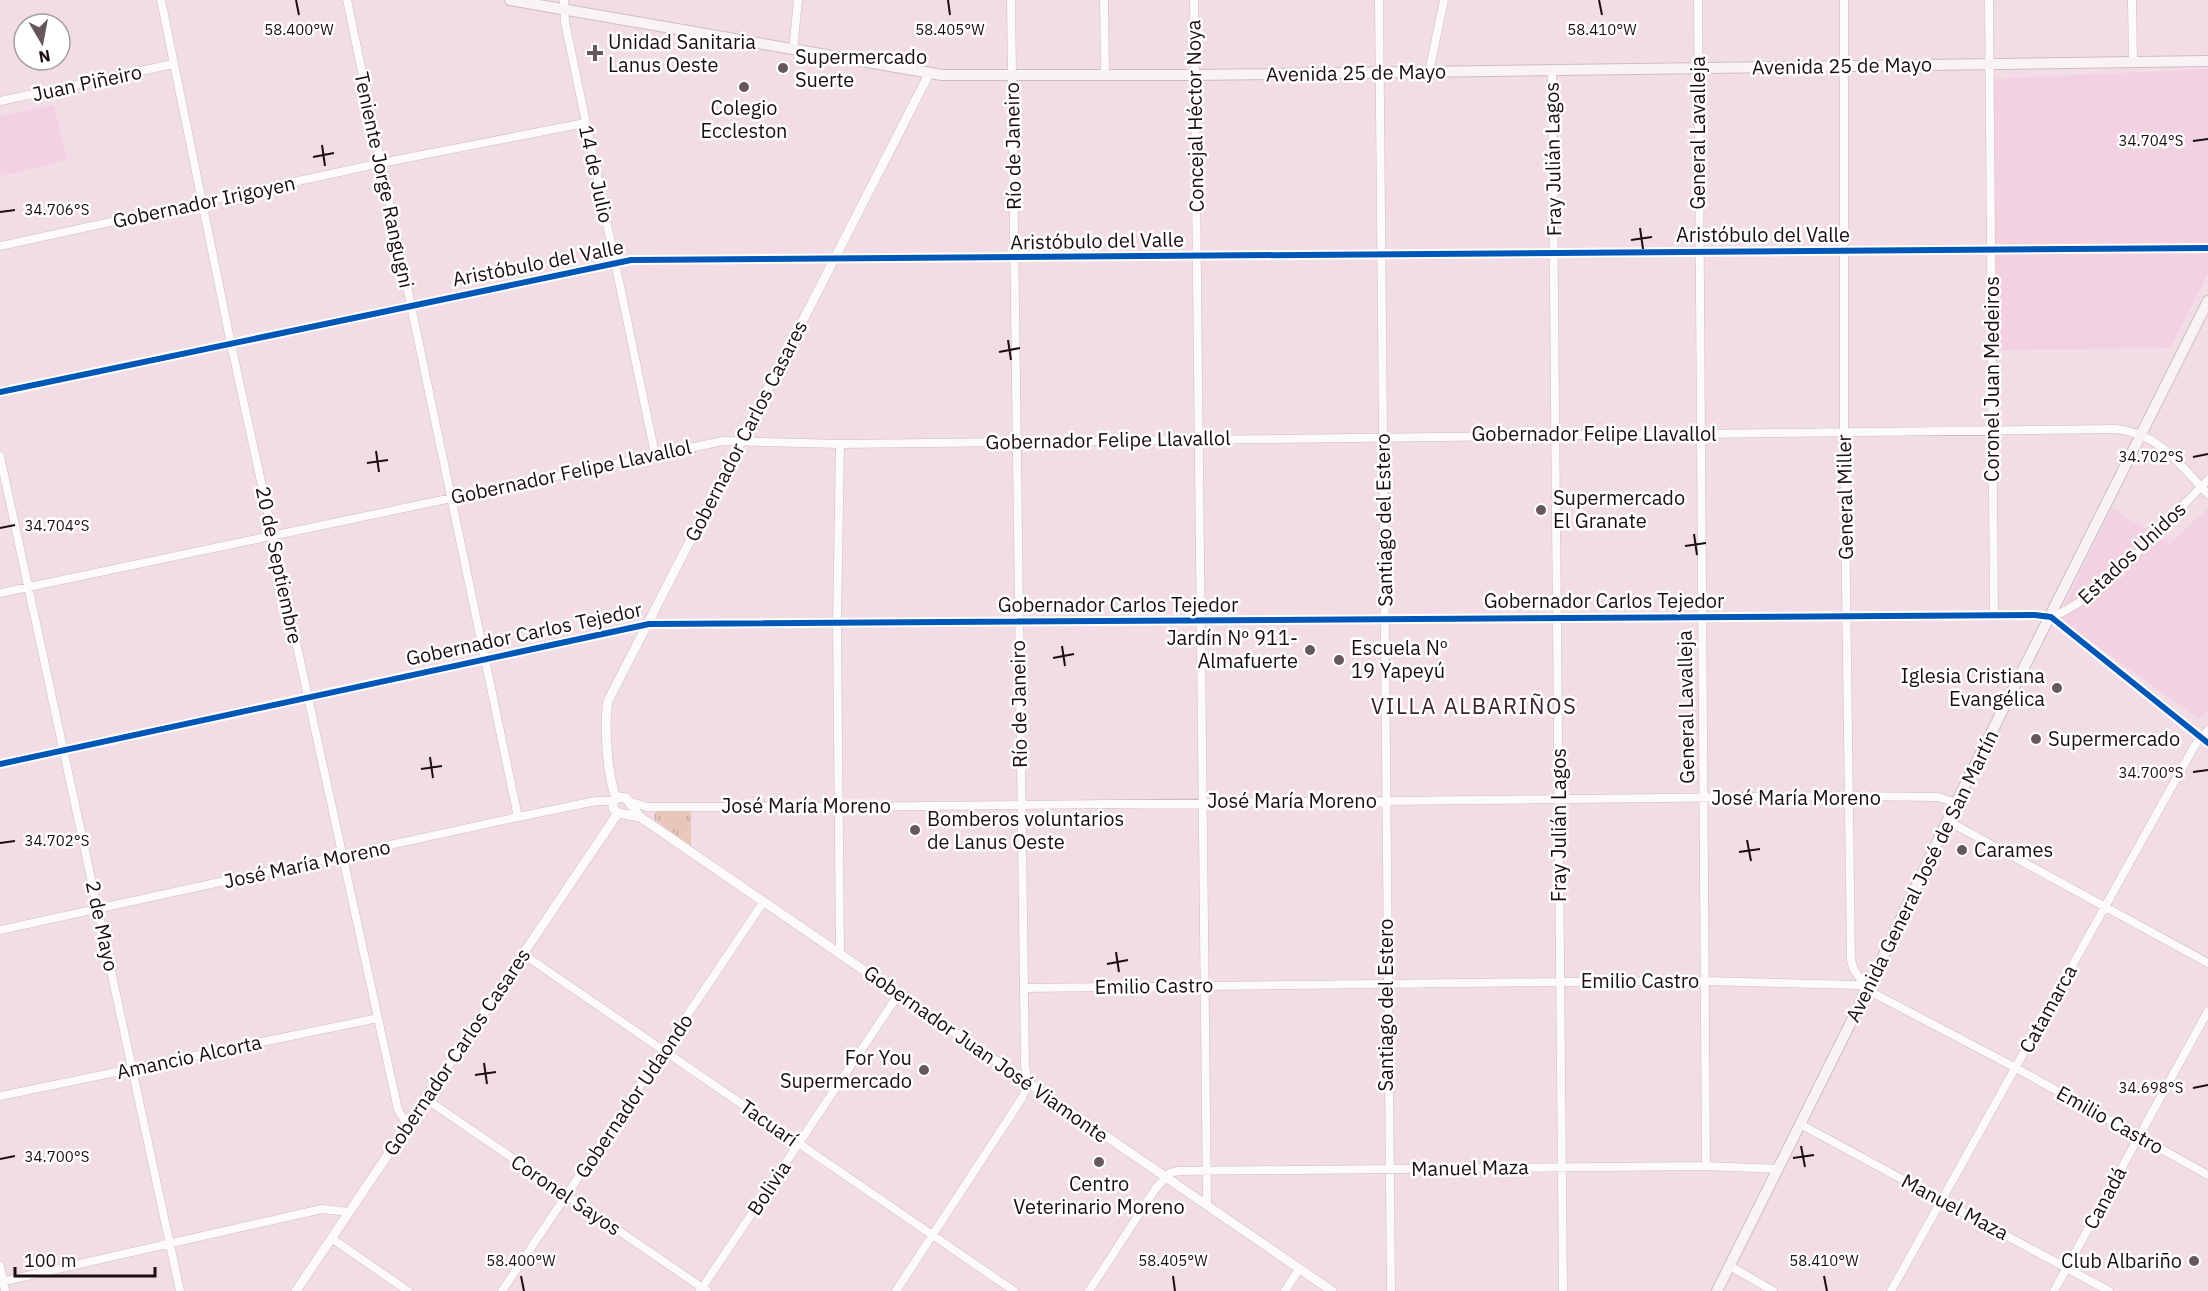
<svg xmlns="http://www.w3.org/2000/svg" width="2208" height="1291" font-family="'IBM Plex Sans',sans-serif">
  <defs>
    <pattern id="park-tufts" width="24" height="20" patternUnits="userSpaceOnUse" patternTransform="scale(1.5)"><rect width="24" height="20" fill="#e8c6ba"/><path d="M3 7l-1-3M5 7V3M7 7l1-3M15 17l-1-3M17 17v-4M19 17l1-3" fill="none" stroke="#c6a99f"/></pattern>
  </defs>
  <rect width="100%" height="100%" fill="#f2dde7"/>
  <path fill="#f3d1e0" d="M2208 69V274L2170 348 1998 350 1991 79Z
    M54 105 67 160 0 176V116Z
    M2112 508 2170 544 2208 508V711L2199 719 2058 618Z"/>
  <path fill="url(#park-tufts)" d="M691 808V846L655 820 654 814 658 810Z"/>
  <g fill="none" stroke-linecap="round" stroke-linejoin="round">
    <g stroke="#cdbcc4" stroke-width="9">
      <path id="minor" d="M161 0 231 344 378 1018 398 1110 408 1126
        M347 0 518 817
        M564 0 565 22 655 454
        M1104 0 1105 75
        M1194 0 1207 1204
        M1379 0 1391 1291
        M1698 0 1706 1166
        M1844 0V432L1851 960 1854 970 1867 988
        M1989 0 1994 614
        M2132 0 2133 62
        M793 50 798 0
        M1552 70 1563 1291
        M1429 72 1444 0
        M0 101 173 64
        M0 246 381 163 585 123
        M0 392 631 260 2208 248
        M840 444 837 624 840 952
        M0 456 180 1291
        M0 593 723 441 840 444 2116 429C2161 434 2178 464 2208 494
        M2051 617C2101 600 2168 519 2208 480
        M0 764 649 624 2035 615 2051 617 2208 743
        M628 801 647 807H838L1850 796 1938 797 1956 803
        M1948 821 2208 963
        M0 930 518 817 596 801H613
        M523 954 1014 1291
        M1024 988 1559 982 1705 981 1858 985 2016 1068 2208 1175
        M0 1096 378 1018
        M426 1099 707 1291
        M1800 1124 2109 1291
        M331 1238 408 1291
        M0 1266 5 1291
        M1730 1266 1773 1291
        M0 1282 322 1209 349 1212
        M502 1291 764 901
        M700 1291 898 995
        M896 1291 1022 1098 1028 1084 1025 1066 1011 0
        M1089 1291 1156 1188 1170 1173 1179 1171 1706 1166 1778 1169
        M1285 1291 1299 1269
        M1891 1291 2195 745 2208 730
        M2054 1291 2208 1011"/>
    </g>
    <g stroke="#cdbcc4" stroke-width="10">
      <path id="tertiary" d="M616 798C607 775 604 725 608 701L929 74
        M640 817 618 813 613 808V801L619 797 626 798 640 817 1332 1291
        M296 1291 618 813"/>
    </g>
    <g stroke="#cdbcc4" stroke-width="12">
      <path id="secondary" d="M510 0 942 75H1194L2208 61
        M1717 1291 1867 990 1956 803 2208 301"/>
    </g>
    <use href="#minor" stroke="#fdfafb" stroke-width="8"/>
    <use href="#tertiary" stroke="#fdfafb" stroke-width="9"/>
    <use href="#secondary" stroke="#f9f3f8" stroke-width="10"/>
    <g stroke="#fff" stroke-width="10">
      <path id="cycleway" d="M0 392 631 260 2208 248
        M0 764 649 624 2035 615 2051 617 2208 743"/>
    </g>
    <use href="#cycleway" stroke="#0057b8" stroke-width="6"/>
  </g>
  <path fill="none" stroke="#1a0e14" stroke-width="2" d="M296 0 299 15M948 0 950 15M1599 0 1602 15M2193 141 2208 139M322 145 325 166M313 157 334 153M0 212 15 210M1640 228 1643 249M1631 240 1652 237M1008 340 1011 360M999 352 1020 348M376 451 379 472M2193 457 2208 454M367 463 388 460M0 528 15 525M1694 534 1697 555M1685 546 1706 543M1062 646 1065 666M1053 658 1074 654M430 757 433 778M421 769 442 766M2193 772 2208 770M1747 840 1751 861M0 843 15 841M1739 852 1760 849M1116 952 1119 972M1107 964 1128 960M484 1063 487 1084M475 1075 496 1072M2193 1088 2208 1085M1801 1146 1805 1167M1793 1158 1814 1155M0 1159 15 1156M521 1276 524 1291M1173 1276 1175 1291M1824 1276 1827 1291"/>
  <g fill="#66565e" stroke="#fff" stroke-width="2">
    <path d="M592 44h6v6h6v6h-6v6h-6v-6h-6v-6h6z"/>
    <circle cx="783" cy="68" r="6"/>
    <circle cx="744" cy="87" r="6"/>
    <circle cx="1541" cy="510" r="6"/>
    <circle cx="1310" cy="650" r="6"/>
    <circle cx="1339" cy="660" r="6"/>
    <circle cx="2057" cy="688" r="6"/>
    <circle cx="2036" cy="739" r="6"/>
    <circle cx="915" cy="830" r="6"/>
    <circle cx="1962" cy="850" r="6"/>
    <circle cx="924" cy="1070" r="6"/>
    <circle cx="1099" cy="1162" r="6"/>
    <circle cx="2194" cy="1261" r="6"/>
  </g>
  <g text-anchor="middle" stroke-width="5" stroke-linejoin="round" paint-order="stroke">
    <g font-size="20" fill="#1a0e14" stroke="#fff" text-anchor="start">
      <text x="608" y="49">Unidad Sanitaria<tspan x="608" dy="23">Lanus Oeste</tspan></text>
      <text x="795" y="64">Supermercado<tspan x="795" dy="23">Suerte</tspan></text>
      <text x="744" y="115" text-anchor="middle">Colegio<tspan x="744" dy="23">Eccleston</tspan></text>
      <text x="1553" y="505">Supermercado<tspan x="1553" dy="23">El Granate</tspan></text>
      <text x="1298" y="645" text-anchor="end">Jardín Nº 911-<tspan x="1298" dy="23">Almafuerte</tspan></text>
      <text x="1351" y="655">Escuela Nº<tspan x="1351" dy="23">19 Yapeyú</tspan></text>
      <text x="2045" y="683" text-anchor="end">Iglesia Cristiana<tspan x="2045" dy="23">Evangélica</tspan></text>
      <text x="2048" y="746">Supermercado</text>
      <text x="927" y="826">Bomberos voluntarios<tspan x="927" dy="23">de Lanus Oeste</tspan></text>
      <text x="1974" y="857">Carames</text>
      <text x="912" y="1065" text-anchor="end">For You<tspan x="912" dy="23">Supermercado</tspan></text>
      <text x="1099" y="1191" text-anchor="middle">Centro<tspan x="1099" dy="23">Veterinario Moreno</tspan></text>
      <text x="2182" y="1268" text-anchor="end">Club Albariño</text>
    </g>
    <g font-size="20" fill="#1a0e14" stroke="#fff">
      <text transform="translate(1842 66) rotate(-1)" y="7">Avenida 25 de Mayo</text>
      <text transform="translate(1356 73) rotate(-1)" y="7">Avenida 25 de Mayo</text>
      <text transform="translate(87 83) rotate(-12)" y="7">Juan Piñeiro</text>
      <text transform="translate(1195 116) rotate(-91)" y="7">Concejal Héctor Noya</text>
      <text transform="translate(1698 133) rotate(-90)" y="7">General Lavalleja</text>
      <text transform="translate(1013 146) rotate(-91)" y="7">Río de Janeiro</text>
      <text transform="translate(1553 159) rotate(-91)" y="7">Fray Julián Lagos</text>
      <text transform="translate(596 174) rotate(78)" y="7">14 de Julio</text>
      <text transform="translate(384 180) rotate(78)" y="7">Teniente Jorge Rangugni</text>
      <text transform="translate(204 202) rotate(-12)" y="7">Gobernador Irigoyen</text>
      <text x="1763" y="242">Aristóbulo del Valle</text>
      <text transform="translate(1097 241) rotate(-1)" y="7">Aristóbulo del Valle</text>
      <text transform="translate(538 263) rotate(-11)" y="7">Aristóbulo del Valle</text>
      <text transform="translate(1992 379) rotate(-90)" y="7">Coronel Juan Medeiros</text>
      <text transform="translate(746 431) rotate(-63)" y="7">Gobernador Carlos Casares</text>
      <text x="1594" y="441">Gobernador Felipe Llavallol</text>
      <text transform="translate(1108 440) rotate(-1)" y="7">Gobernador Felipe Llavallol</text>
      <text transform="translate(571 472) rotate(-12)" y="7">Gobernador Felipe Llavallol</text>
      <text transform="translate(1845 497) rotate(-91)" y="7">General Miller</text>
      <text transform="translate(1384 520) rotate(-91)" y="7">Santiago del Estero</text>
      <text transform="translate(2132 553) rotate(-43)" y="7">Estados Unidos</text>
      <text transform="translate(279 565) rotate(78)" y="7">20 de Septiembre</text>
      <text x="1604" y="608">Gobernador Carlos Tejedor</text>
      <text x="1118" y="612">Gobernador Carlos Tejedor</text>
      <text transform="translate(524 634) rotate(-12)" y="7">Gobernador Carlos Tejedor</text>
      <text transform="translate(1019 704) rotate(-91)" y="7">Río de Janeiro</text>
      <text transform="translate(1686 707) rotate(-91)" y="7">General Lavalleja</text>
      <text x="1796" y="805">José María Moreno</text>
      <text x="1292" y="808">José María Moreno</text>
      <text x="806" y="813">José María Moreno</text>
      <text transform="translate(1559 825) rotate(-90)" y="7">Fray Julián Lagos</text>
      <text transform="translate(307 864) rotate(-12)" y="7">José María Moreno</text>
      <text transform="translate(1922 876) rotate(-64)" y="7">Avenida General José de San Martín</text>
      <text transform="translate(102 926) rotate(78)" y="7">2 de Mayo</text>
      <text x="1640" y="988">Emilio Castro</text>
      <text transform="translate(1154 986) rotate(-1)" y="7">Emilio Castro</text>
      <text transform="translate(1386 1005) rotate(-90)" y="7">Santiago del Estero</text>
      <text transform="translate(2048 1009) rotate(-61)" y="7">Catamarca</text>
      <text transform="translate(457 1052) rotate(-56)" y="7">Gobernador Carlos Casares</text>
      <text transform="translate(986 1054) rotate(35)" y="7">Gobernador Juan José Viamonte</text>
      <text transform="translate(189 1057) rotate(-12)" y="7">Amancio Alcorta</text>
      <text transform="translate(634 1096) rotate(-56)" y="7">Gobernador Udaondo</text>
      <text transform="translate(2110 1120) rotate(29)" y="7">Emilio Castro</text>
      <text transform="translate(769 1123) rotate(35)" y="7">Tacuarí</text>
      <text transform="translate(1470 1168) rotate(-1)" y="7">Manuel Maza</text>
      <text transform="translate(769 1188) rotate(-56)" y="7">Bolivia</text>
      <text transform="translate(566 1195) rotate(34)" y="7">Coronel Sayos</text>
      <text transform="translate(2105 1198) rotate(-62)" y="7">Canadá</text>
      <text transform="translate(1955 1207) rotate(28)" y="7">Manuel Maza</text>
    </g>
    <g font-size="22" letter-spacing="1.5" fill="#3d2130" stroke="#fff">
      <text x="1474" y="714">VILLA ALBARIÑOS</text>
    </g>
  </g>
  <g font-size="15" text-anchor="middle" fill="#1a0e14" stroke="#fff" stroke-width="5" stroke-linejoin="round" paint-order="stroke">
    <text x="299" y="35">58.400°W</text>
    <text x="950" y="35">58.405°W</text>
    <text x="1602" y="35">58.410°W</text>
    <text x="2151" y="146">34.704°S</text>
    <text x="57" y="215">34.706°S</text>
    <text x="2151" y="462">34.702°S</text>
    <text x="57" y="531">34.704°S</text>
    <text x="2151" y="778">34.700°S</text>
    <text x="57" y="846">34.702°S</text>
    <text x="2151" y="1093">34.698°S</text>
    <text x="57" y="1162">34.700°S</text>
    <text x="521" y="1266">58.400°W</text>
    <text x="1173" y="1266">58.405°W</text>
    <text x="1824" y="1266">58.410°W</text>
  </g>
  <g transform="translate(42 42) rotate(170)"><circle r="28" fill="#ffffff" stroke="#a39fa1" stroke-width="1.5"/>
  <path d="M0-4.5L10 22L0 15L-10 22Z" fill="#66565e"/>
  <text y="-9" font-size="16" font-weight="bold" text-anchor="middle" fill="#1a0e14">N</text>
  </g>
  <path d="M15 1267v9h140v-9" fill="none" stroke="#1a0e14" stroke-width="3"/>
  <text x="24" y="1267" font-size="18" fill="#1a0e14" stroke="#ffffff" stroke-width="4.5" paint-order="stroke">100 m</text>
</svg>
